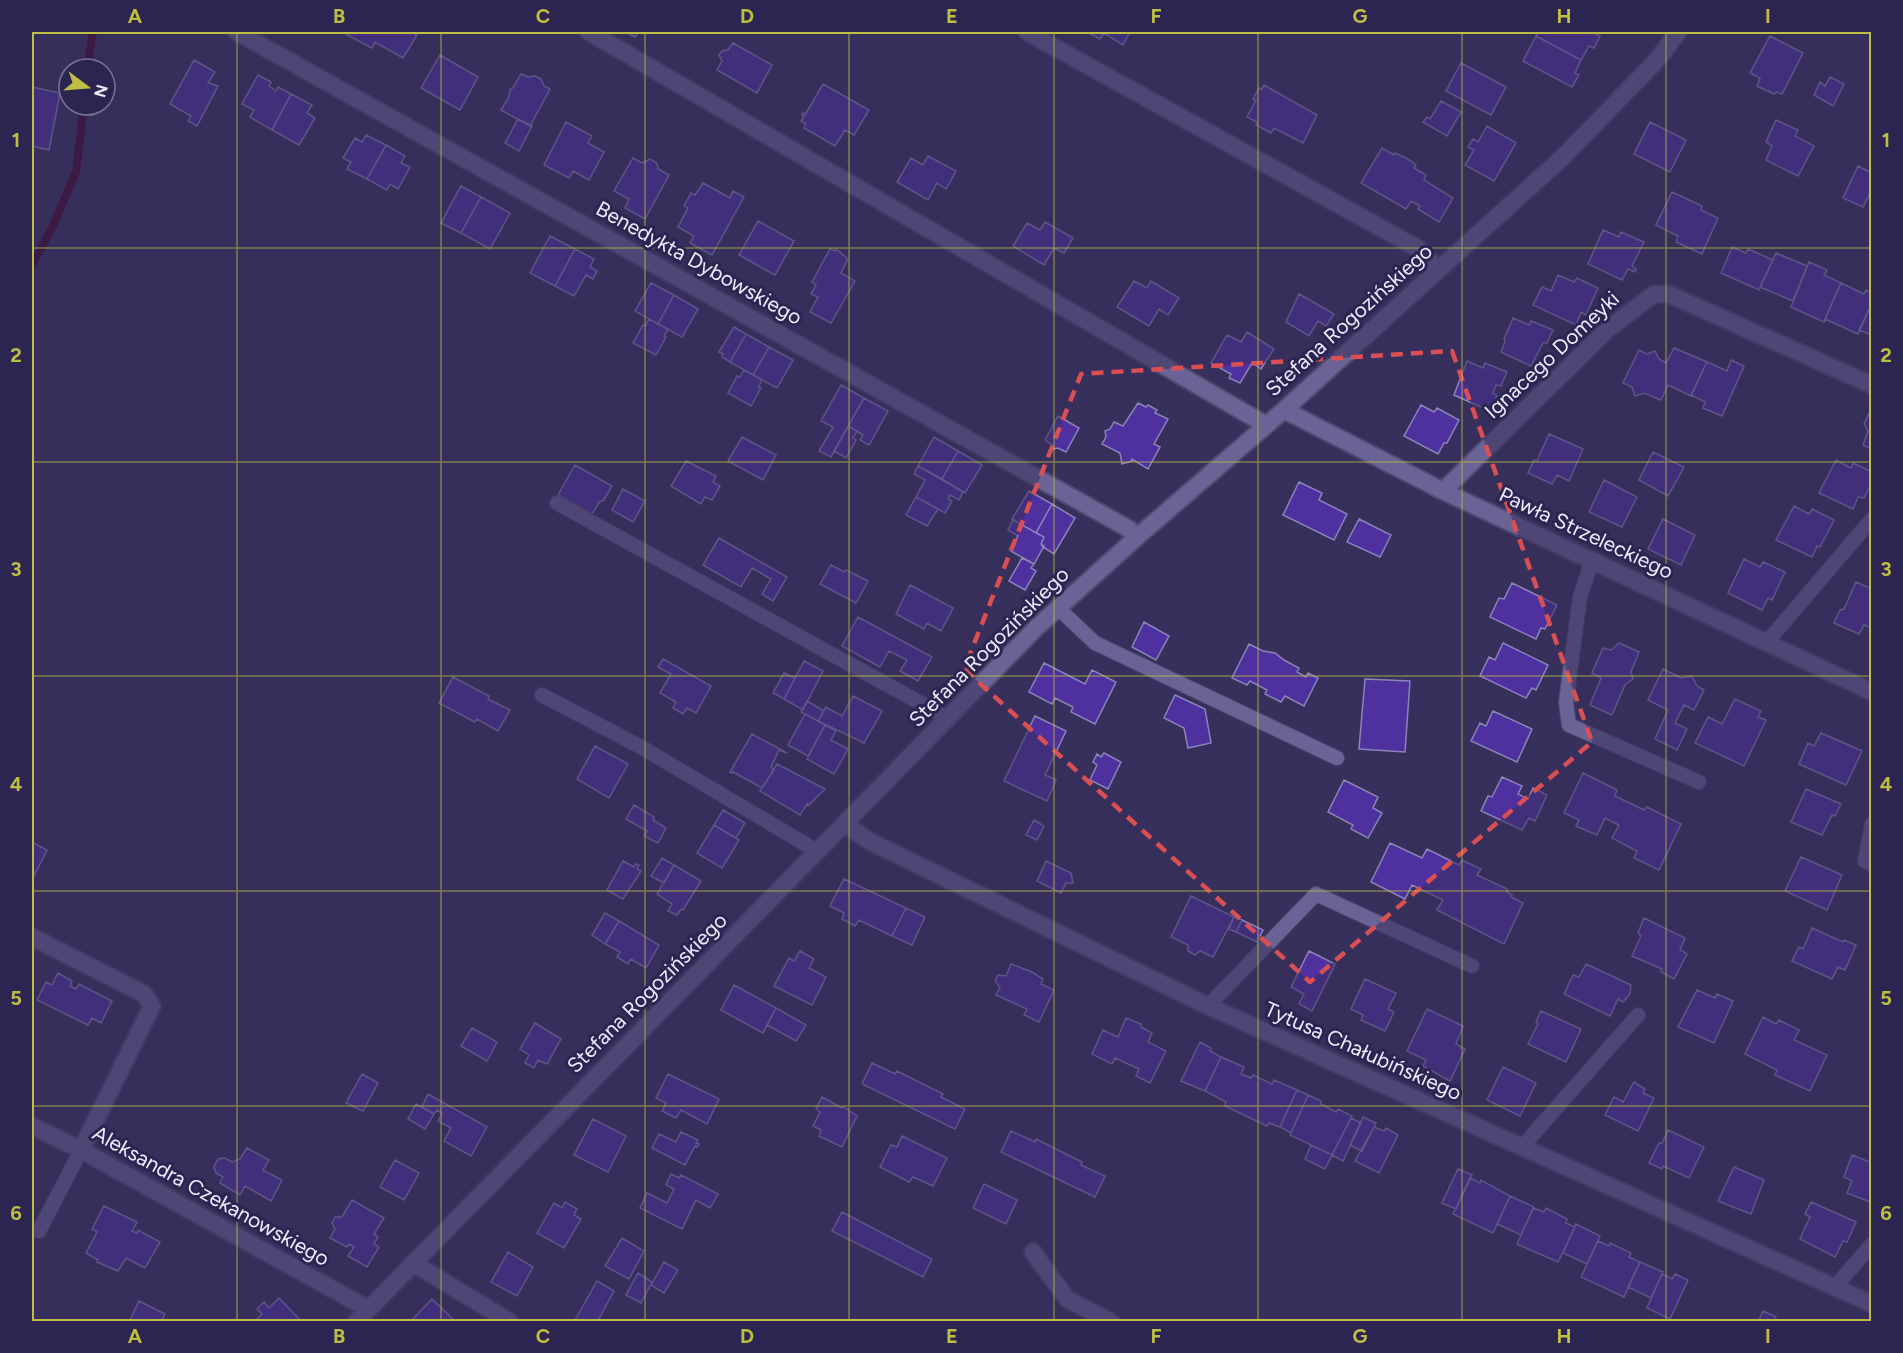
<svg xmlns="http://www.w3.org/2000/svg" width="1903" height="1353" font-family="Figtree,sans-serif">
  <rect width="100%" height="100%" fill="#372f5c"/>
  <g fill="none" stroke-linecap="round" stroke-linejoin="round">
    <path stroke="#410128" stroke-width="8" d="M87 69 93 32
      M32 265 51 230 76 172 84 105"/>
  </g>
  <path fill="#4e309f" stroke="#8a84b8" stroke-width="1.5" d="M349 32H411L417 35 403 58 375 42 372 48 347 35Z
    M625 32H638L635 37Z
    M1087 32H1130L1123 45 1104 33 1100 39Z
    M1538 32H1592L1600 36 1594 48 1589 46 1581 60 1536 36Z
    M1536 36 1581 60 1575 73 1579 75 1572 87 1523 61Z
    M1770 36 1803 53 1782 94 1776 92 1774 94 1757 86 1760 78 1750 73Z
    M733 43 772 65 757 93 717 70 722 61 719 55 722 51 728 50Z
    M440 55 478 77 460 110 421 88Z
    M194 60 215 72 208 83 218 86 197 126 188 121 191 116 170 104Z
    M1461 63 1506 87 1491 115 1446 91Z
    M521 74 528 77 535 76 541 79 544 86 550 89 530 126 501 110 509 97 510 89 513 88Z
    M258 75 271 82 269 86 276 91 278 87 291 94 272 130 250 117 254 110 242 104Z
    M1830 77 1844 84 1833 106 1814 95 1820 82 1825 86Z
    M823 84 869 110 854 135 845 130 835 146 804 128 806 124 801 121 804 117 802 115 803 113 805 115Z
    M1264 85 1317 115 1303 143 1274 128 1271 133 1256 125 1257 122 1247 117 1256 100 1253 99 1259 88 1262 89Z
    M32 87 60 93 49 150 32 146Z
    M291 94 312 105 307 113 315 118 299 145 272 130Z
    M1441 101 1461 112 1447 136 1423 122 1427 117 1430 119Z
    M518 119 532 126 519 151 505 143Z
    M1776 120 1798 130 1795 136 1814 146 1798 176 1766 160 1772 146 1766 142Z
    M566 122 592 136 588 143 604 152 589 180 573 171 569 178 544 165Z
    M1650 122 1686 140 1670 172 1634 154Z
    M1487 126 1516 143 1494 181 1465 165 1474 150 1468 147 1473 139 1478 142Z
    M366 135 386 145 367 179 347 169 351 162 343 158 355 138 362 142Z
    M386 145 405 156 401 163 410 167 398 189 390 184 387 190 367 179Z
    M1382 148 1394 155 1395 153 1406 158 1416 165 1414 168 1426 175 1424 180 1453 198 1439 222 1418 209 1420 206 1411 201 1406 209 1361 183Z
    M928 156 956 171 946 189 937 183 928 200 897 182 911 158 923 165Z
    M633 158 642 163 650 159 657 163 658 169 669 175 645 219 625 208 629 199 614 191Z
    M1858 166 1872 173V189L1863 207 1843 198Z
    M703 183 730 198 733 191 744 197 712 255 690 243 694 236 678 227 688 208 684 206 691 193 695 195Z
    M461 186 481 197 461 233 441 223Z
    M1672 192 1702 206 1701 210 1718 218 1702 254 1676 242 1678 236 1656 225Z
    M481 197 510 213 490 249 461 233Z
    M758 221 794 241 775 275 739 255Z
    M1045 222 1073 238 1064 253 1054 248 1044 265 1013 246 1027 223 1040 230Z
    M1603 230 1619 237 1621 232 1644 242 1632 266 1636 269 1635 272 1628 269 1622 280 1588 264Z
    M550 236 575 249 555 286 530 273Z
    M1732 247 1746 253 1748 249 1773 260 1759 290 1721 273Z
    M575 249 594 259 590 267 597 271 593 279 586 275 574 296 555 286Z
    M830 249 835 251 836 249 848 259 841 273 855 281 831 323 810 312 818 297 811 294 816 285 812 282Z
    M1776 253 1807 266 1793 301 1760 287Z
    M1809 262 1827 270 1824 275 1841 283 1824 322 1791 307Z
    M1558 275 1574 282 1577 278 1598 288 1586 315 1581 312 1576 325 1533 305 1542 287 1551 291Z
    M1134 281 1147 288 1151 281 1179 298 1168 315 1159 309 1149 326 1117 307Z
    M651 283 674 295 658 324 635 311Z
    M1841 283 1864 294 1866 290 1872 293V303L1858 334 1825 319Z
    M1299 294 1334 314 1326 326 1318 321 1309 336 1286 322Z
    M674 295 698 309 682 337 658 324Z
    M1872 303V335L1859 330Z
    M1513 318 1529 325 1531 321 1553 330 1547 343H1543L1531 366 1501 352 1505 341 1504 339Z
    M649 319 668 329 664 336 666 337 656 355 633 343 643 325 645 326Z
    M734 327 746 334 730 362 722 357 723 354 719 352Z
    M1247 332 1274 349 1261 369 1252 363 1240 383 1229 378 1231 374 1211 363 1227 335 1241 342Z
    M746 334 769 347 753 375 730 362Z
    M769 347 793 360 777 388 753 375Z
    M1674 348 1707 362 1691 396 1668 385 1661 400 1644 393 1635 396 1632 387 1623 383 1639 350 1647 354 1655 351 1659 359 1666 363Z
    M1731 360 1744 366 1722 416 1703 408 1705 402 1691 395 1707 362 1727 371Z
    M1467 361 1483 368 1485 363 1507 372 1501 386 1496 385 1493 393 1497 396 1490 411 1454 395Z
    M744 370 762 380 758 387 761 388 751 406 728 393 737 376 740 377Z
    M841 385 864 398 831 457 819 451 833 427 821 421Z
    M864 398 888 411 869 445 860 440 863 435 848 426Z
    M1138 403 1146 407 1148 405 1157 410 1155 413 1168 419 1154 444 1160 447 1148 469 1132 459V461L1122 464 1120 453 1102 444 1106 437 1105 431 1110 429 1114 422 1123 426Z
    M1421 405 1434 412 1437 408 1459 420 1447 443H1444L1438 454 1404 436Z
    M1871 409 1872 410V449L1863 445 1868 431 1864 424Z
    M1058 416 1079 428 1066 452 1058 448 1053 449 1052 445 1045 440Z
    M848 426 857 431 853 438 856 440 846 458 834 451Z
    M1549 434 1583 449 1569 481 1557 475 1552 484 1528 473 1534 460 1537 461Z
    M742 437 776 455 763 480 728 461Z
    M934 437 958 451 942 479 918 466Z
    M958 451 982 465 965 493 942 479Z
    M1653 452 1684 467 1668 496 1639 480Z
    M1836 460 1851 468 1853 463 1872 472V482L1864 498 1858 497 1853 509 1819 493Z
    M686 461 716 476 713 482 720 486 712 500 705 497 701 504 671 486Z
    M575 465 612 486 603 501H600L592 514 558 495Z
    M918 466 963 492 959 500 950 495 948 499 952 501 945 513 916 497 925 480 914 474Z
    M1604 480 1637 497 1622 527 1589 512Z
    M1299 482 1322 493 1319 500 1347 514 1334 540 1283 515Z
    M623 489 645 501 633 522 612 510Z
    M1029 491 1052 504 1036 533 1012 519Z
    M916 497 938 509 927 526 906 515Z
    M1052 504 1075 518 1054 554 1043 547 1041 544 1044 537 1036 533Z
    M1794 506 1809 514 1812 509 1834 520 1820 547 1817 546 1812 557 1776 540Z
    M1359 519 1391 535 1380 557 1347 542Z
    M1663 519 1695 535 1681 565 1648 549Z
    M1013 520 1044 537 1041 544 1044 546 1034 564 1009 550 1018 536 1008 530Z
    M719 538 787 577 773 601 762 594 771 579 752 568 741 587 703 565Z
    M1022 558 1034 564 1031 568 1036 571 1025 590 1009 581Z
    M1744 559 1760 567 1763 562 1785 572 1772 600 1768 598 1762 610 1728 593Z
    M831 565 844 572 846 570 868 581 856 603 820 584Z
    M1856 582 1872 589V628L1864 625 1859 634 1834 623 1840 610 1844 609Z
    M1512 583 1557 605 1545 629 1541 628 1536 639 1490 617 1499 598 1504 599Z
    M910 585 953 608 941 631 927 623 924 629 896 614Z
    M858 617 932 657 918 681 900 671 907 660 889 651 880 667 842 646Z
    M1144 622 1169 636 1156 660 1132 647Z
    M1503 643 1548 665 1536 690 1532 688 1526 698 1480 676 1489 657 1495 660Z
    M1619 643 1639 652 1631 672 1633 679 1625 685 1612 715 1590 705 1601 678 1592 673 1603 648 1611 650Z
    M1249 644 1263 651 1275 653 1284 660 1299 668 1297 672 1306 677 1308 673 1318 678 1304 706 1285 696 1281 702 1265 694 1267 690 1250 681 1247 685 1232 678Z
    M663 659 711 686 696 713 687 708 683 714 673 708 676 702 660 693 671 674 658 667Z
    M804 661 823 671 803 710 784 699Z
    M1044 663 1085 684 1092 670 1116 682 1095 724 1071 712 1073 707 1055 698 1052 704 1029 692Z
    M1663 669 1681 678 1692 676 1697 686 1704 690 1694 710 1684 705 1675 723 1687 729 1677 750 1655 739 1668 710 1648 700Z
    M784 673 795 678 784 699 773 693Z
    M453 677 489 696 488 699 510 710 498 731 477 719 475 722 439 703Z
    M1365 679 1410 681 1405 752 1359 749Z
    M1175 695 1205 709 1211 743 1188 748 1184 728 1164 718Z
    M853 696 882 711 864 743 818 721 826 707 842 716Z
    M1735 699 1761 711 1758 717 1766 720 1744 766 1695 743 1708 717 1722 724Z
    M807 701 824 711 818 721 801 712Z
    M1493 711 1532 729 1517 762 1471 741 1480 723 1486 726Z
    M805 714 825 725 808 756 788 745Z
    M1035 716 1066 731 1045 775 1056 780 1047 801 1004 781Z
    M825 725 836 731 831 740 848 749 834 774 807 759Z
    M1821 733 1862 751 1846 785 1799 764 1808 743 1814 746Z
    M752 734 787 753 779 750 771 767 774 770 762 788 733 772 732 773 730 772Z
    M595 746 628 764 609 798 577 779Z
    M1104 753 1121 762 1108 789 1090 780 1097 765 1093 762 1097 754 1101 757Z
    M777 764 825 789 808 806 807 804 800 815 760 791Z
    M1583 773 1617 790 1615 796 1644 810 1647 807 1681 824 1659 870 1634 858 1637 851 1612 838 1619 825 1605 818 1597 835 1576 826 1579 820 1564 813Z
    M1502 777 1522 786 1518 794 1528 799 1533 788 1547 795 1535 821 1529 818 1522 830 1481 811 1488 796 1492 797Z
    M1344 780 1378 797 1373 808 1382 813 1368 838 1351 829 1353 825 1328 812Z
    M1806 789 1841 804 1835 816 1832 815 1822 835 1791 822Z
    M634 805 654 817 653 820 666 828 658 843 644 836 647 831 626 819Z
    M723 810 745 823 736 838 714 825Z
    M1034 820 1044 826 1037 840 1026 835Z
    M714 825 739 840 722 868 697 853Z
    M32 842 47 850 32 880Z
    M1390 843 1422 858 1427 849 1459 865 1462 860 1481 869 1477 875 1507 889V892L1512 895 1511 897 1523 903 1504 944 1437 910 1443 900 1412 885 1405 899 1371 882Z
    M1801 857 1842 875 1827 910 1785 891Z
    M662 858 674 865 664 883 651 876Z
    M623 861 634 867 636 864 639 865 637 869 641 871 623 899 607 890Z
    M1046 861 1071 873 1073 883H1066L1061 893 1037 881Z
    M674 865 701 881 683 910 681 909 677 915 668 911 672 904 657 894Z
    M844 879 906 908 892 936 859 920 855 926 842 919 844 913 830 906Z
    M1191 896 1234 917 1213 957 1200 951 1195 955 1188 951V945L1171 937Z
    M906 908 925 917 912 945 892 936Z
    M605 913 619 921 605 944 592 935Z
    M1234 917 1242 920 1236 932 1229 929Z
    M1644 918 1685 938 1680 950 1687 954 1674 979 1661 972 1662 969 1632 956 1641 936 1638 933Z
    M1242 920 1263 930 1257 942 1236 932Z
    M619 921 659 945 646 968 631 959 628 964 617 957 620 952 605 944Z
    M1812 928 1843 942 1844 940 1856 945 1845 970 1838 967 1832 979 1792 961 1799 947 1803 949Z
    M800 951 814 959 809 968 826 977 812 1005 774 986 789 958 794 961Z
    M1309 951 1335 964 1312 1011 1299 1004 1304 994 1291 987Z
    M1011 964 1032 972 1043 979 1041 984 1054 990 1039 1022 1024 1015 1027 1009 996 995 1000 987 995 981 998 975 1006 976Z
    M1586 964 1631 985 1630 994 1623 1002 1618 999 1610 1016 1564 994 1573 975 1579 977Z
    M58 973 72 981 70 986 76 989 79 984 112 1001 101 1023 92 1018 88 1025 37 1000 46 982 52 985Z
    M1365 979 1396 993 1388 1009 1394 1012 1385 1031 1361 1020 1363 1015 1351 1009Z
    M734 985 776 1008 763 1033 721 1010Z
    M1697 990 1715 998 1717 994 1733 1001 1714 1043 1678 1027Z
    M776 1008 806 1025 796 1041 767 1025Z
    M1427 1009 1463 1026 1456 1044 1465 1049 1450 1081 1423 1066 1426 1060 1407 1051Z
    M1541 1011 1581 1029 1566 1062 1528 1044 1538 1024 1536 1022Z
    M1763 1017 1776 1024 1779 1020 1799 1030 1794 1040 1827 1055 1810 1091 1775 1075 1777 1070 1745 1054Z
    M1126 1018 1141 1024V1027L1152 1033 1148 1042 1166 1051 1150 1083 1136 1076 1139 1069 1115 1058 1112 1064 1092 1054 1103 1030 1118 1037Z
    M535 1023 561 1039 547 1064 538 1060 534 1068 525 1063 529 1055 520 1049Z
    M472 1028 497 1042 487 1061 461 1046Z
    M1200 1042 1211 1048 1210 1051 1221 1057 1205 1091 1181 1081Z
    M1221 1057 1244 1067 1241 1074 1251 1078 1253 1075 1272 1084 1274 1080 1297 1090 1280 1127 1269 1123 1267 1126 1225 1106 1226 1102 1205 1091Z
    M872 1063 895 1074 897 1071 943 1094 941 1097 965 1109 955 1129 862 1084Z
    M1503 1067 1536 1083 1520 1116 1487 1100Z
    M362 1074 378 1083 363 1111 346 1103Z
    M668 1074 719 1099 707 1124 681 1110 676 1118 662 1111 666 1103 656 1098Z
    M1634 1082 1645 1089 1643 1093 1654 1098 1638 1131 1605 1115 1614 1097 1623 1102Z
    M1297 1090 1308 1095 1291 1133 1280 1127Z
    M428 1094 487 1127 471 1156 444 1141 451 1128 438 1121 442 1113 437 1110 434 1114 422 1107Z
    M1308 1095 1321 1101V1104L1336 1112 1338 1109 1352 1116 1332 1155 1290 1135Z
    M822 1097 842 1108 844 1107 857 1116 842 1147 819 1136 821 1130 813 1126 820 1112 816 1109Z
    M416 1104 434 1114 425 1129 408 1119Z
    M1363 1117 1376 1123 1362 1151 1350 1145Z
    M1351 1118 1361 1123 1343 1161 1332 1155Z
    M593 1119 626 1136 608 1172 574 1155Z
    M1374 1127 1384 1131 1386 1128 1398 1135 1379 1173 1355 1161Z
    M1668 1130 1704 1147 1689 1178 1663 1166 1662 1169 1649 1163 1659 1143H1662Z
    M1011 1131 1035 1142 1036 1139 1082 1162 1081 1165 1105 1176 1095 1197 1001 1152Z
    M681 1132 698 1140 696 1143 699 1144 697 1147 695 1146 685 1165 652 1148 659 1134 676 1142Z
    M902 1136 947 1158 933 1186 913 1177 909 1182 880 1167 891 1145 897 1147Z
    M1311 1145 1332 1155 1325 1169 1305 1159Z
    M247 1148 269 1160 263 1170 282 1180 271 1201 245 1186 240 1195 220 1183 223 1177 216 1173 214 1166 218 1159 225 1158 232 1162 240 1159Z
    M1852 1155 1872 1163 1870 1202 1847 1193 1852 1181 1844 1177Z
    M395 1160 419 1173 404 1200 380 1187Z
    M1734 1167 1764 1180 1751 1214 1718 1201Z
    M1458 1169 1472 1175 1456 1209 1442 1203Z
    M671 1174 679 1178 681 1175 718 1194 710 1208 696 1200 682 1229 640 1208 647 1193 667 1203 674 1189 666 1185Z
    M1470 1178 1480 1183 1481 1180 1510 1196 1493 1233 1453 1214Z
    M984 1184 1017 1200 1006 1224 973 1208Z
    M1510 1196 1534 1207 1521 1235 1497 1224Z
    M352 1200 384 1218 374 1234 378 1237 374 1244 379 1247 367 1267 348 1256 354 1247 349 1244 347 1247 330 1238 335 1229 332 1223 335 1217H342Z
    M565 1202 577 1209 574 1215 581 1219 564 1248 537 1233 554 1203 562 1208Z
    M1811 1202 1856 1222 1847 1242 1843 1241 1835 1257 1800 1239 1810 1217 1805 1214Z
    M104 1206 137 1222 132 1231 137 1233 138 1230 160 1242 145 1268 126 1258 118 1271 97 1262 98 1260 86 1253 97 1232 92 1229Z
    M1533 1208 1544 1212 1546 1208 1567 1219 1566 1223 1575 1227 1558 1262 1517 1244Z
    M842 1212 932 1259 923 1277 832 1231Z
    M1576 1224 1600 1236 1587 1264 1563 1253Z
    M622 1238 644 1251 629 1279 605 1266Z
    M1598 1241 1609 1246 1610 1243 1631 1253 1629 1257 1640 1262 1624 1297 1581 1277Z
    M508 1252 533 1267 517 1296 491 1282Z
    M664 1262 678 1270 664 1293 651 1285Z
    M1640 1262 1663 1272 1651 1298 1628 1287Z
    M638 1273 652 1282 641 1303 626 1295Z
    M1662 1274 1672 1279 1675 1274 1688 1280 1670 1319 1647 1308Z
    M597 1281 614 1291 597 1322H574Z
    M279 1298 302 1322H254L262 1314 257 1309 264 1302 269 1308Z
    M432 1299 455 1321 410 1322Z
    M139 1301 165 1314 161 1322H129Z
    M1763 1311 1776 1317 1774 1322H1758Z"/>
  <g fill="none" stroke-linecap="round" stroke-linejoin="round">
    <g stroke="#50486d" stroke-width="16">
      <path id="service" d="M557 503 933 710 947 719
        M1592 561 1580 597 1566 702 1569 725 1699 782
        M1058 608 1095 643 1337 758
        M1767 642 1872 519
        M542 695 641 747 817 851
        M1872 824 1865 861 1872 864
        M1208 1006 1316 894 1472 966
        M1522 1147 1638 1015
        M39 1231 81 1150
        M1835 1287 1872 1244"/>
    </g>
    <g stroke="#50486d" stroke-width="20">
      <path id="minor" d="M237 32 1129 529 1137 537
        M589 32 1266 425
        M1027 32 1419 249 1438 270
        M1284 410 1443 491 1872 692
        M1443 491 1608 329 1654 294H1668L1872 385
        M845 824 869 841 1208 1006 1872 1304
        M32 937 144 994 152 1006 81 1150
        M32 1126 81 1150 356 1302 367 1310
        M1033 1252 1067 1299 1111 1322
        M413 1263 510 1322
        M356 1322 1036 628 1137 537 1284 410 1564 156 1658 59 1678 32"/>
    </g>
    <use href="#service" stroke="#6a6496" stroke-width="14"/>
    <use href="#minor" stroke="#6a6496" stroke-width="16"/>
  </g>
  <path d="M0 0H1903V1353H0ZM1452 351 1592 742 1310 982 964 669 1081 374Z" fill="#372f5c" fill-opacity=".55" fill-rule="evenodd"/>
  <path fill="none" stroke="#da4f52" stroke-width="4.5" stroke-dasharray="12 8" stroke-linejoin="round" d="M1452 351 1592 742 1310 982 964 669 1081 374Z"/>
  <path fill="none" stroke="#bebe42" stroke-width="1.5" stroke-opacity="0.55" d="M237 32V1322M441 32V1322M645 32V1322M849 32V1322M1054 32V1322M1258 32V1322M1462 32V1322M1666 32V1322M32 248H1872M32 462H1872M32 676H1872M32 891H1872M32 1106H1872"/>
  <g text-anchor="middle" stroke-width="6" stroke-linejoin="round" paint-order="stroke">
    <g font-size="21" fill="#ebeafb" stroke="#2d2551">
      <text transform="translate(699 263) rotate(29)" y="7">Benedykta Dybowskiego</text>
      <text transform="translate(1349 320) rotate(-42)" y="7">Stefana Rogozińskiego</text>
      <text transform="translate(1552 355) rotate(-43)" y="7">Ignacego Domeyki</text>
      <text transform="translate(1586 533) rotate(25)" y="7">Pawła Strzeleckiego</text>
      <text transform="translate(989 647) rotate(-45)" y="7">Stefana Rogozińskiego</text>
      <text transform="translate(647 993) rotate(-45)" y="7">Stefana Rogozińskiego</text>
      <text transform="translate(1363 1051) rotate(24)" y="7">Tytusa Chałubińskiego</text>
      <text transform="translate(211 1196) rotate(29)" y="7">Aleksandra Czekanowskiego</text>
    </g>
  </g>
  <rect width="1903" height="1353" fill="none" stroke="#2d2551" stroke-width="66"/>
  <g transform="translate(87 87) rotate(106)"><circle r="28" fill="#2d2551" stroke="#797495" stroke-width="1.5"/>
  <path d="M0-4.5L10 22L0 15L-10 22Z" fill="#bebe42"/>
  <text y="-9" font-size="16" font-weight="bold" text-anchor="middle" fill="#ebeafb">N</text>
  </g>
  <rect x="33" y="33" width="1837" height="1287" fill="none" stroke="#bebe42" stroke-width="2"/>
  <g font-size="20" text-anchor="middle" font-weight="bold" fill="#bebe42">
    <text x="135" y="23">A</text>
    <text x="339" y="23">B</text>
    <text x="543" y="23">C</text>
    <text x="747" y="23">D</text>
    <text x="952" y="23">E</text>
    <text x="1156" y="23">F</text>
    <text x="1360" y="23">G</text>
    <text x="1564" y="23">H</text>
    <text x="1768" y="23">I</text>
    <text x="16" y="147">1</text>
    <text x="1886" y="147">1</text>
    <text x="16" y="362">2</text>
    <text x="1886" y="362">2</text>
    <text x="16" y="576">3</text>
    <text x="1886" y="576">3</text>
    <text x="16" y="791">4</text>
    <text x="1886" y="791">4</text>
    <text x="16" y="1005">5</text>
    <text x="1886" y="1005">5</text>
    <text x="16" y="1220">6</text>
    <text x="1886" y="1220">6</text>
    <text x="135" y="1343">A</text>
    <text x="339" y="1343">B</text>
    <text x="543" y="1343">C</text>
    <text x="747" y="1343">D</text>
    <text x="952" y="1343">E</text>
    <text x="1156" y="1343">F</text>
    <text x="1360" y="1343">G</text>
    <text x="1564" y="1343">H</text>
    <text x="1768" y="1343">I</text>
  </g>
</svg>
